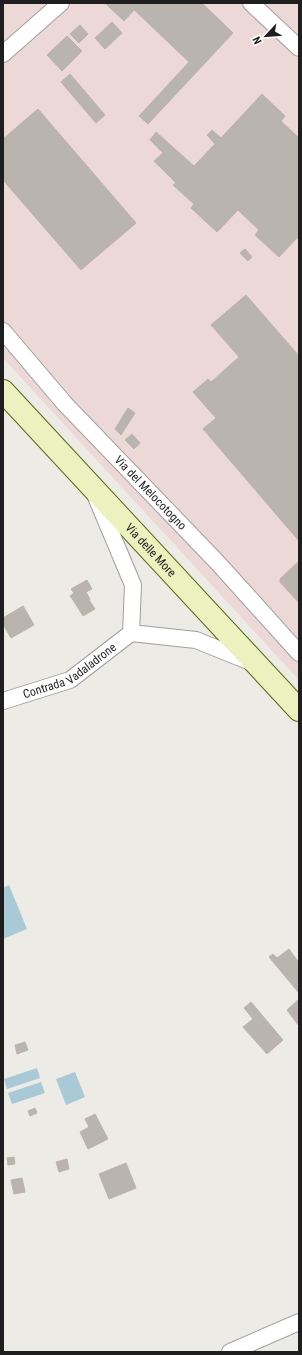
<svg xmlns="http://www.w3.org/2000/svg" width="302" height="1355" font-family="'Roboto Condensed',sans-serif">
  <rect width="100%" height="100%" fill="#edebe5"/>
  <path fill="#ecd8d6" d="M3 3H299V680L3 358Z"/>
  <path fill="#aac9d6" d="M9 885 27 929 3 939V888Z
    M37 1068 40 1078 7 1089 4 1079Z
    M75 1072 85 1097 66 1105 56 1079Z
    M41 1082 45 1093 12 1104 8 1093Z"/>
  <path fill="#bab4ae" stroke="#bdb3a9" d="M105 3H127L134 10 124 21Z
    M127 3H202L233 33 148 124 139 116 189 62Z
    M112 22 122 33 105 49 95 38Z
    M80 25 88 34 79 43 70 34Z
    M67 36 82 51 62 71 47 55Z
    M70 74 105 115 96 123 61 82Z
    M262 94 285 116 281 121 299 138V236L279 257 255 235 259 230 238 210 217 232 191 208 194 204 173 185 176 183 154 161 163 153 150 140 156 132 194 166 215 144 207 135 212 130 221 138Z
    M38 109 136 223 81 270 3 180V139Z
    M245 249 252 257 248 261 240 253Z
    M246 295 299 356V541L203 429 216 418 193 392 208 379 211 382 239 357 211 325Z
    M128 408 135 413 121 435 115 429Z
    M132 434 140 443 134 449 125 440Z
    M299 561V603L280 582V579Z
    M87 580 92 589 86 592 90 599 87 601 83 594 73 600 70 596 74 593 71 589Z
    M83 594 87 601 89 600 95 609 83 616 73 600Z
    M23 606 26 611 3 624V618Z
    M26 611 34 625 11 638 3 624Z
    M289 949 299 963V993L269 957 273 954 277 958Z
    M299 999V1026L287 1010Z
    M251 1002 283 1040 267 1054 243 1027 253 1019 244 1008Z
    M25 1042 28 1050 17 1054 15 1045Z
    M35 1108 37 1113 30 1116 28 1111Z
    M95 1114 108 1139 88 1149 80 1132 89 1127 85 1119Z
    M14 1157 15 1164 8 1165 7 1158Z
    M67 1159 69 1169 59 1172 56 1162Z
    M126 1163 136 1188 109 1199 99 1174Z
    M22 1178 25 1192 14 1194 11 1180Z"/>
  <g fill="none" stroke-linecap="round" stroke-linejoin="round">
    <g stroke="#9f9f9f" stroke-width="18">
      <g id="minor">
        <path d="M251 3 299 48"/>
        <path d="M3 54 61 3"/>
        <path id="s1" d="M3 331 65 404 217 562 299 653"/>
        <path d="M96 497 133 585 131 633 196 640 253 663"/>
        <path id="s2" d="M3 701 70 680 131 633"/>
        <path d="M230 1352 299 1322"/>
      </g>
    </g>
    <g stroke="#576712" stroke-width="24">
      <g id="secondary">
        <path id="s3" d="M3 391 299 710"/>
      </g>
    </g>
    <use href="#minor" stroke="#fff" stroke-width="16"/>
    <use href="#secondary" stroke="#ebf1bf" stroke-width="22"/>
  </g>
  <g text-anchor="middle" stroke-width="3.5" stroke-linejoin="round" paint-order="stroke">
    <g font-size="12" fill="#1e1e1e" stroke="#fff">
      <text dy="4" stroke="none"><textPath href="#s1" startOffset="219">Via del Melocotogno</textPath></text>
      <text dy="4" stroke="none"><textPath href="#s3" startOffset="217">Via delle More</textPath></text>
      <text dy="4" stroke="none"><textPath href="#s2" startOffset="74">Contrada Vadaladrone</textPath></text>
    </g>
  </g>
  <rect width="302" height="1355" fill="none" stroke="#1e1e1e" stroke-width="8"/>
  <g transform="translate(266 36) rotate(244)" stroke="#ffffff" stroke-width="3" paint-order="stroke">
  <path d="M0-3L7 15L0 10L-7 15Z" fill="#1e1e1e"/>
  <text y="-6" font-size="11" font-weight="bold" text-anchor="middle" fill="#1e1e1e">N</text>
  </g>
</svg>
